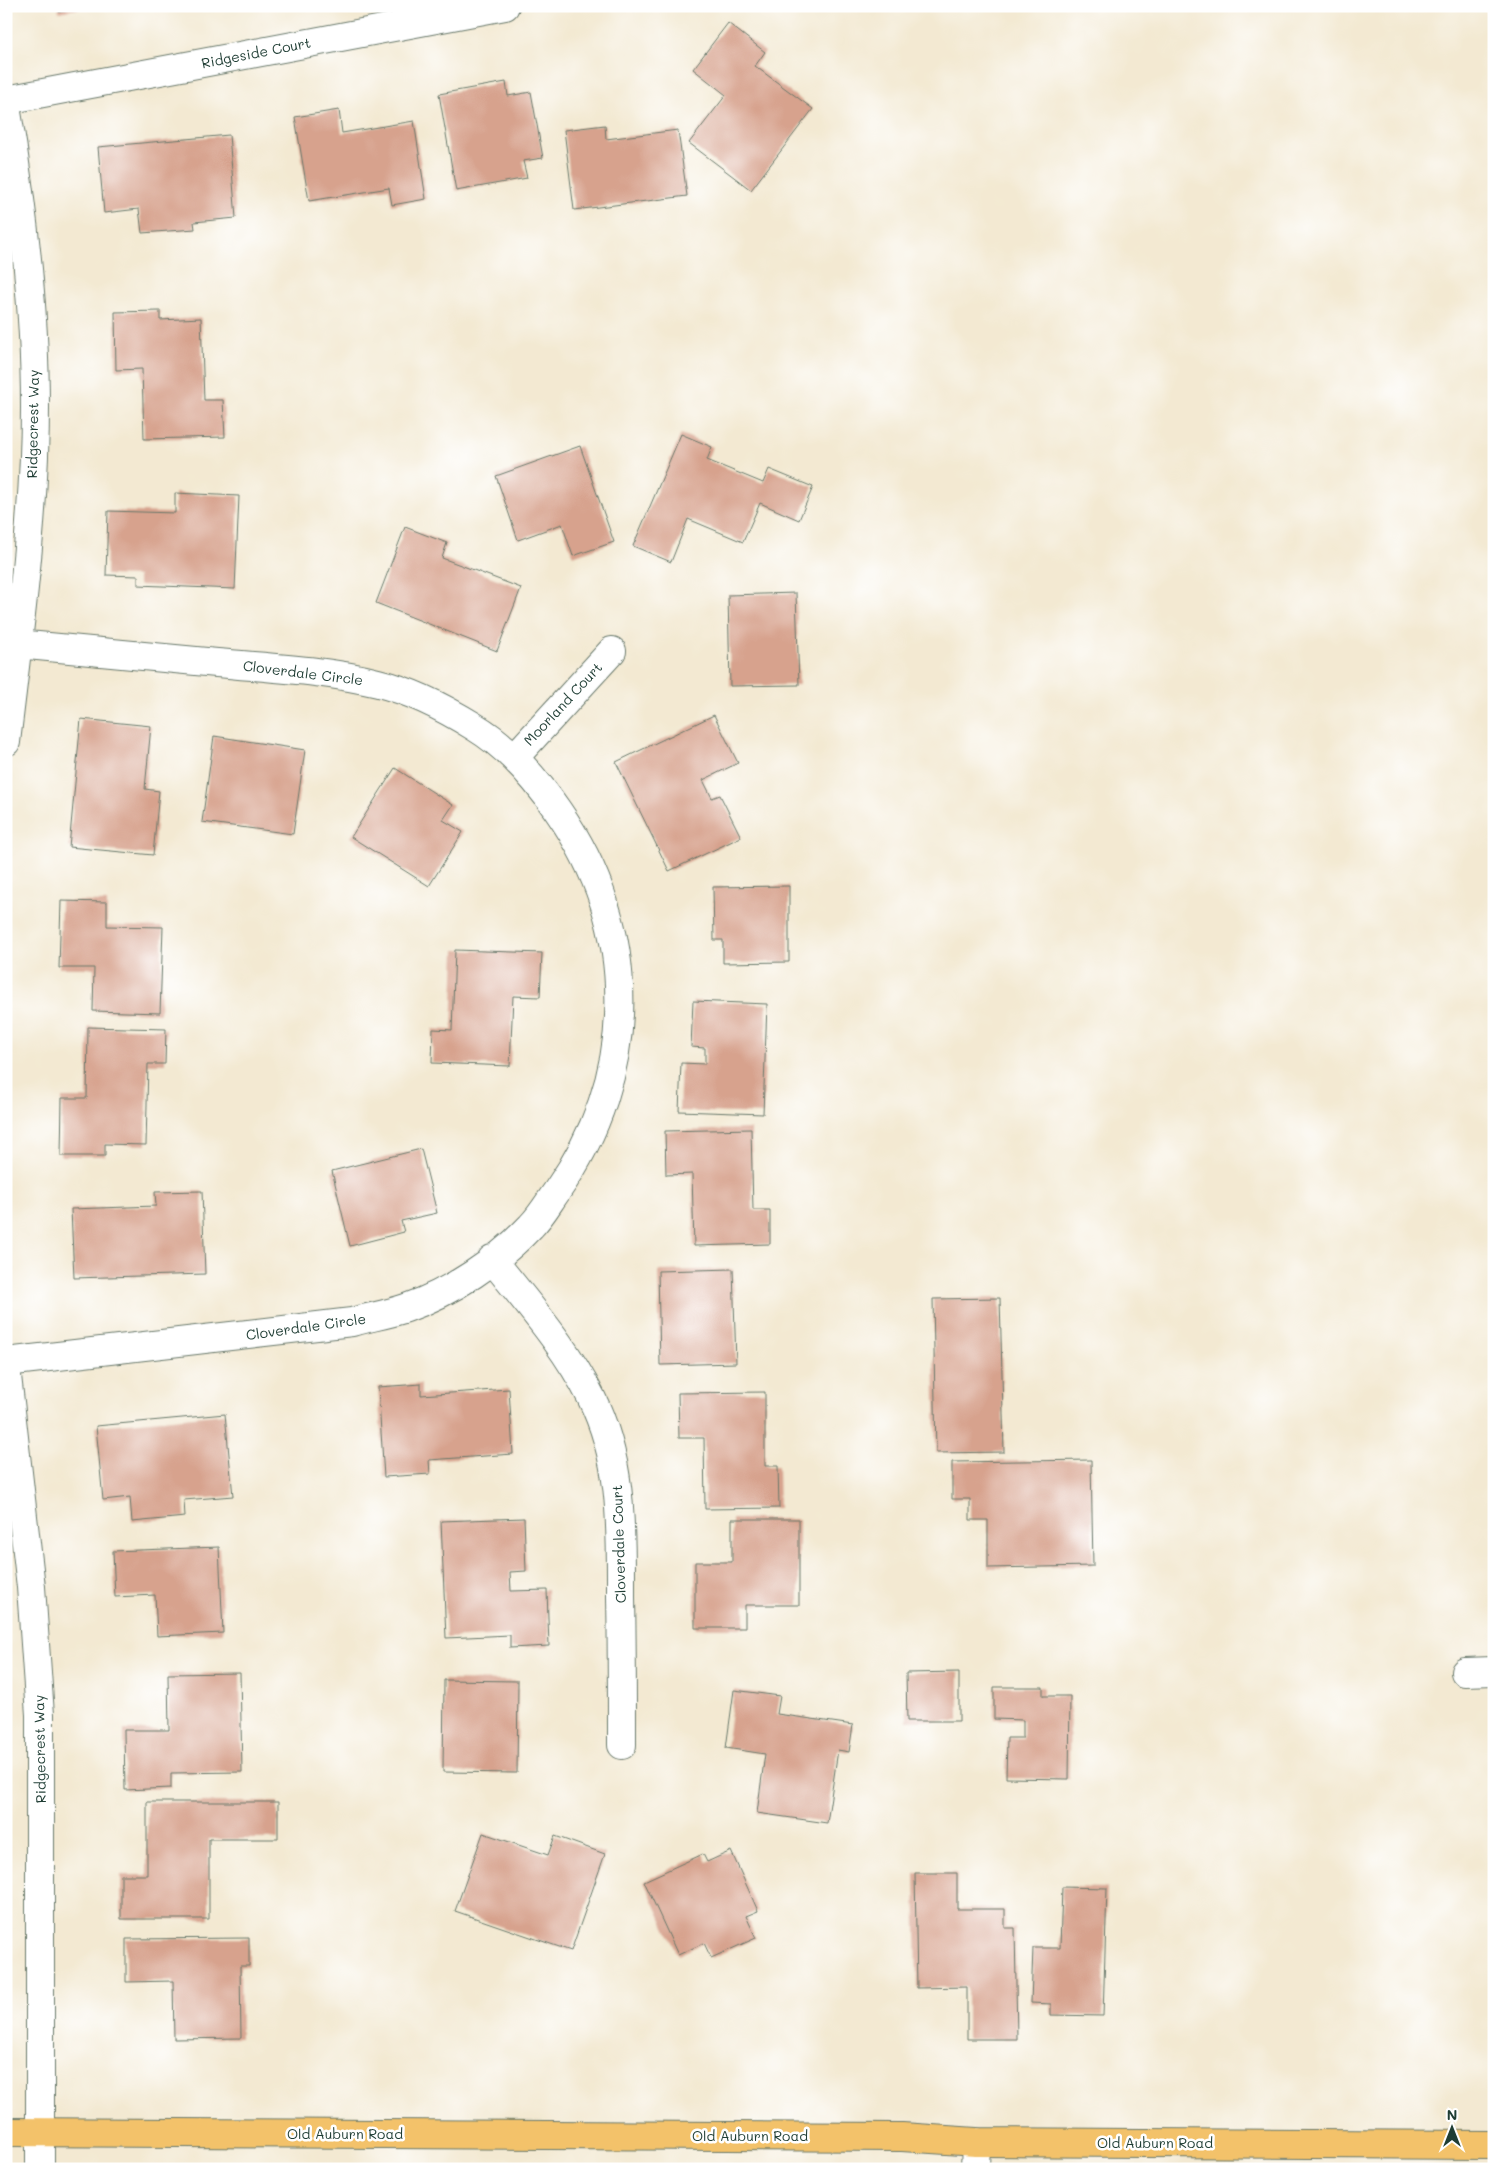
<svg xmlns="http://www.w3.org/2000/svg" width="1500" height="2175" font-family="Mali,sans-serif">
  <rect width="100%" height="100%" fill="#fff"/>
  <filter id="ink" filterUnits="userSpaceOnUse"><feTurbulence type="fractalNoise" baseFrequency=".02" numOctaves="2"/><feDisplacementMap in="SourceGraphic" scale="10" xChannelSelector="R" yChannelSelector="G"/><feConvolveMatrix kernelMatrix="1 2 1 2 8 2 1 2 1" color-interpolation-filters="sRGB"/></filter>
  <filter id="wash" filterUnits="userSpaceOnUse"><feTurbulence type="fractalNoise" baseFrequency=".0096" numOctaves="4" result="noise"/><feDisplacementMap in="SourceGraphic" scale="20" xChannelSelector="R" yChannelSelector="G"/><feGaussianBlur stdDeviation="1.12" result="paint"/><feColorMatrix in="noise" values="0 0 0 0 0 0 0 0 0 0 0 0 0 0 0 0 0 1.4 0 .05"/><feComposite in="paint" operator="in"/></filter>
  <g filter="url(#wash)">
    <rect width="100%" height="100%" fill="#f3e9d2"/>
    <g id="blocks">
      <path fill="#d7a28d" d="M58 6H88V7L59 12Z
        M728 23 765 52 755 66 813 109 751 190 689 143 726 95 693 69Z
        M506 82 508 96 531 92 543 158 523 161 527 178 456 191 439 94Z
        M339 110 342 133 414 121 426 199 392 205 389 188 309 201 295 117Z
        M605 125 606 139 678 130 687 196 574 210 564 130Z
        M229 135 236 218 194 222 195 229 142 233 139 209 104 213 98 147Z
        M160 311V320L201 318 204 400H223L225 437 144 439 142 369 116 370 115 312Z
        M681 434 712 447 707 460 763 483 769 469 813 487 799 520 760 503 743 542 688 519 671 562 633 546Z
        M580 446 614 542 573 556 562 524 518 540 496 476Z
        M175 493 239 496 235 589 138 585V576L106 575 108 511 175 513Z
        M405 527 447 543 442 558 521 588 497 651 376 603Z
        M796 593 799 685 730 686 728 595Z
        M714 715 738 763 703 780 712 798 720 795 741 837 669 871 616 762Z
        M81 719 151 726 145 789 159 791 153 855 69 847Z
        M214 736 305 750 293 834 202 822Z
        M395 768 453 805 443 820 463 832 429 886 351 837Z
        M789 886V962L723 963V940H714L713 887Z
        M61 901 107 902V926L163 927 160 1013 93 1011 94 968H59Z
        M455 950 542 953 540 997 513 996 510 1066 432 1063 433 1029 452 1030Z
        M693 1001 767 1004 763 1114 679 1111 681 1063 705 1064V1048L691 1047Z
        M88 1027 166 1029 165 1064H148L146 1145 105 1144V1156H61L62 1098H87Z
        M751 1129 753 1210H770V1244L694 1246 692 1174 666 1175 665 1131Z
        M421 1149 437 1213 401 1221 404 1232 350 1246 332 1171Z
        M202 1191 205 1274 74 1278 71 1209 156 1206 155 1192Z
        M733 1269 736 1363 660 1365 658 1271Z
        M1000 1298 1004 1452 936 1453 933 1299Z
        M421 1384V1395L509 1389 513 1454 429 1460 430 1474 384 1477 378 1387Z
        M765 1392V1466H778L779 1508 705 1509 704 1438H679L678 1393Z
        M225 1414 233 1496 184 1500 185 1517 132 1522 130 1497 103 1500 96 1426Z
        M1091 1460 1093 1566 988 1568V1520H970V1499H952V1462Z
        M524 1518 526 1571 510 1572 511 1591 547 1590 549 1646 510 1648V1635L446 1638 441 1521Z
        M732 1519H799V1605H745V1628H695V1562H732Z
        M219 1547 223 1633 157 1636 155 1595 115 1597 113 1551Z
        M959 1672V1721H907L906 1673Z
        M240 1673 242 1772 171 1773V1788L125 1790 124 1730H169L168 1674Z
        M444 1680 518 1681 517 1773 443 1772Z
        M994 1687H1043V1696H1070L1069 1779 1006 1778 1007 1738H1023V1720L994 1719Z
        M734 1690 780 1696 777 1714 853 1725 849 1752 838 1750 827 1823 757 1813 765 1754 726 1748Z
        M147 1802H278V1839H209V1919H121V1875H147Z
        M483 1833 548 1855 555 1836 605 1854 571 1951 455 1911Z
        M731 1851 758 1911 746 1916 756 1938 711 1958 704 1943 678 1955 644 1881 703 1854 707 1862Z
        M915 1873H957V1909H1005V1928H1015L1017 2039H967V1987L917 1988Z
        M1062 1887 1107 1888 1103 2016 1051 2015V2004L1031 2003 1033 1948H1060Z
        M249 1938V1966H240L241 2038 174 2039 173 1981 126 1982V1939Z"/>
    </g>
  </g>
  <g filter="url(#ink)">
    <use href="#blocks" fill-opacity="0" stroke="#69796b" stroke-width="1"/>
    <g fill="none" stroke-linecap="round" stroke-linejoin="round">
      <g stroke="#69796b" stroke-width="30">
        <path id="minor" d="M6 100 505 6
          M6 106C23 206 35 306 35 407 35 519 19 631 6 742
          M514 758 612 651
          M492 1259C527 1303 566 1347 591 1397 623 1461 621 1528 621 1597 622 1646 622 1696 622 1745
          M6 1362 352 1322C370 1317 389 1314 406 1308 452 1292 498 1261 531 1226 541 1216 549 1202 557 1191 640 1073 640 929 558 811 536 779 508 747 475 727 446 709 411 691 378 683 326 670 270 668 217 663 150 657 84 650 17 644
          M6 1367 31 1587 40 1715V2169
          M1465 1672 1494 1671
          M975 2169 976 2142"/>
      </g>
      <g stroke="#69796b" stroke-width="30">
        <path id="major" d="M6 2132 902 2137 976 2142 1494 2145"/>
      </g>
      <use href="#minor" stroke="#fff" stroke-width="28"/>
      <use href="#major" stroke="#f3c26a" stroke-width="28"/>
    </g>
  </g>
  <g text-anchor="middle" stroke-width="5" stroke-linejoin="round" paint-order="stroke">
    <g font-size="14" fill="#1f3d34" stroke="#fff">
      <text transform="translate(256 53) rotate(-11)" y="5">Ridgeside Court</text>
      <text transform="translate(33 424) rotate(-89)" y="5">Ridgecrest Way</text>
      <text transform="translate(303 673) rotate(7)" y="5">Cloverdale Circle</text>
      <text transform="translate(563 704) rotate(-47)" y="5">Moorland Court</text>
      <text transform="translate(306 1327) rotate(-8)" y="5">Cloverdale Circle</text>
      <text transform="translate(619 1544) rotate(-92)" y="5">Cloverdale Court</text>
      <text transform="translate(40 1749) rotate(-91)" y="5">Ridgecrest Way</text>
      <text x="345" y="2139">Old Auburn Road</text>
      <text x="750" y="2141">Old Auburn Road</text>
      <text x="1155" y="2148">Old Auburn Road</text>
    </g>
  </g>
  <rect width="1500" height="2175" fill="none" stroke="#fff" stroke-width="25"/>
  <g transform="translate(1452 2128)" stroke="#ffffff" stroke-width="4" paint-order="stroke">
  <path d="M0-4L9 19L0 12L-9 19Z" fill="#1f3d34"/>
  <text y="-8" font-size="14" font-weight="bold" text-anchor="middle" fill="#1f3d34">N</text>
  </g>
</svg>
